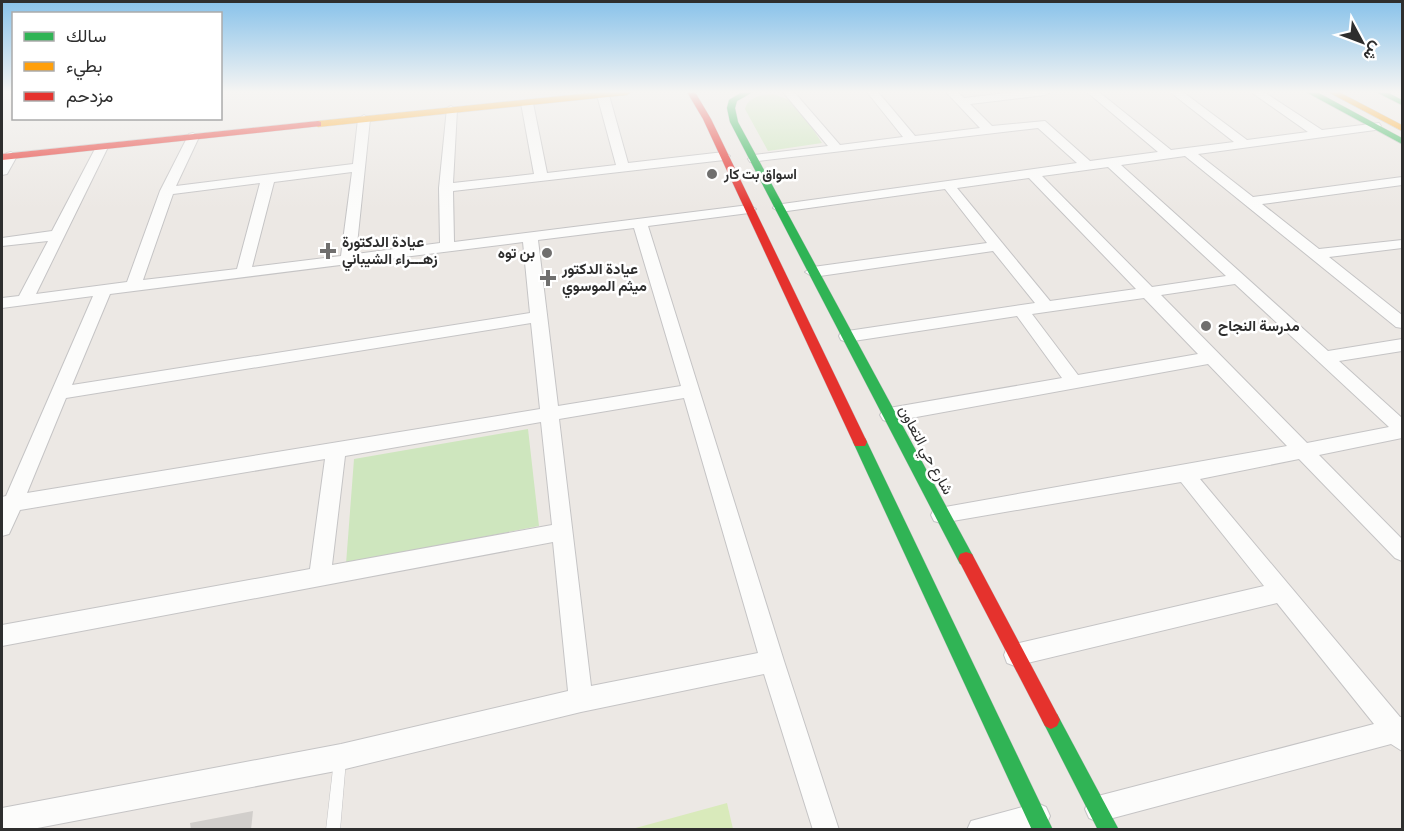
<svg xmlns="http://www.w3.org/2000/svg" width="1404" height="831" font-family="'Source Sans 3',Vazirmatn,sans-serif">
  <rect width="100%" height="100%" fill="#ece8e4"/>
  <path fill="#cee6be" d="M773 94 795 102 822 143 768 151 745 109C748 97 761 95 773 94Z
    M528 429 539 526 346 564 354 459Z"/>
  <path fill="#d9eabb" d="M727 803 733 829H632Z"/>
  <path fill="#d1cecb" d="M253 811 251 830H191L190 823Z"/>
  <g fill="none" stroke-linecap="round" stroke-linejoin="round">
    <g stroke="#c5c4c5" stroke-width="1">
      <path id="lane" d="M340 754 344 756 346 760 340 830H326L334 760 336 756Z"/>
    </g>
    <g stroke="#c5c4c5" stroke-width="2">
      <path id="street" d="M600 92 609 95 628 163 724 152 730 156 724 160 453 191 454 242 749 205 756 209 749 213 648 226 784 661 839 830H813L764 674 581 712 341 770 27 830H2V808L341 744 568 691 553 542 2 646V625L310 569 325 459 20 510 9 534 2 536V497L6 496 93 296 2 308V298L19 296 48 241 2 246V238L52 231 96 147 98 144H106L108 147 36 294 127 282 160 191 189 134 193 133 199 137 176 186 353 164 358 119 364 115 370 119 356 254 440 243 439 188 447 108 451 106 457 110 453 183 534 174 521 103 527 100 533 103 547 173 616 165 597 95ZM352 172 341 256 252 267 274 182ZM260 183 237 269 143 280 173 194ZM634 228 681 386 558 406 538 240ZM523 242 530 313 72 385 110 294ZM531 323 540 409 27 493 66 398ZM684 398 758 653 591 686 559 419ZM541 422 552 525 332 565 345 456Z
        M783 92H794L840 145 903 137 867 92H878L915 136 980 128 946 92H958L964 98 1014 92H1050L1045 95 970 104 992 126 1045 121 1090 161 1158 152 1087 92H1099L1171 150 1234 142 1170 92H1183L1247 140 1308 132 1251 92H1264L1322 130 1379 123 1381 126 1375 130 1198 154 1253 197 1402 177V185L1262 204 1319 249 1402 240V248L1329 257 1402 315V328L1396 327 1185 156 1121 165 1328 351 1402 339V351L1339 361 1402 418V438L1319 455 1402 539V561L1395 558 1299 459 1200 479 1400 717H1402V751L1391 744 1098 822 1089 818 1085 809 1089 800 1098 796 1374 724 1277 603 1015 666 1007 663 1004 655 1007 647 1015 644 1264 586 1181 482 941 523 934 521 931 515 934 509 1287 446 1208 364 889 422 883 420 880 415 883 410 889 408 1062 378 1017 316 847 342 841 340 839 336 841 332 1035 303 993 251 813 277 805 272 813 267 987 243 945 189 780 212 773 208 775 205 1077 163 1038 128 750 162 748 159 754 155 828 146ZM1108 167 1226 276 1152 287 1042 176ZM1029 178 1136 289 1050 301 957 188ZM1235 284 1389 427 1307 443 1161 295ZM1144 298 1198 354 1078 375 1032 314Z
        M11 152 17 156 7 174 2 175V161L7 153Z
        M1037 803 1046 807 1050 816 1046 825 1037 829 967 830 971 821Z"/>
    </g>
    <g stroke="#c5c4c5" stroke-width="1">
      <path id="fast" d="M742 92H753L737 101 735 108 738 122 972 554 974 559 972 564 966 566 960 564 730 122 727 108 729 100Z
        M1306 92H1317L1402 138V144Z
        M1376 92H1387L1402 100V105Z
        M860 437 865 438 867 442 1053 830H1032L853 442 855 438Z
        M1051 711 1057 714 1119 830H1098L1042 720 1045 714Z"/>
    </g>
    <g stroke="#c5c4c5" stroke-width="1">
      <path id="slow" d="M600 92H631L627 95 318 127 314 124 318 121Z
        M1328 92H1339L1402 125V131Z"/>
    </g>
    <g stroke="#c5c4c5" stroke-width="1">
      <path id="jam" d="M687 92H695L711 119 867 442 865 446H855L853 442 703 119Z
        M318 121 321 122V126L2 160V154Z
        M966 552 972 554 1057 714 1060 720 1057 726 1051 729 1045 726 958 559 960 554Z"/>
    </g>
    <use href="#lane" fill="#fcfcfb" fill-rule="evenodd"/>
    <use href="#street" fill="#fcfcfb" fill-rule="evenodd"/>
    <use href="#fast" fill="#30b455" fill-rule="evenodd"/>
    <use href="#slow" fill="#ff9f0a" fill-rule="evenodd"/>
    <use href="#jam" fill="#e5322d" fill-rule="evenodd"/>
  </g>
  <linearGradient id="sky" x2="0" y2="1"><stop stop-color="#88c2ea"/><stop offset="0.44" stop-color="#f6f5f3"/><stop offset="1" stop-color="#f6f5f3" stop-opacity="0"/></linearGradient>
  <rect width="1404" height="209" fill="url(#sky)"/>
  <g fill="#706f6e" stroke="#fff" stroke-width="2">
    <circle cx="712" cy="174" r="6"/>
    <path d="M325 242h6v6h6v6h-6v6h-6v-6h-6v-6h6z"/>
    <circle cx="547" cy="253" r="6"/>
    <path d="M545 269h6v6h6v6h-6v6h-6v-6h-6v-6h6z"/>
    <circle cx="1206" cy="326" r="6"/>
  </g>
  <g text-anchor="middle" stroke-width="5" stroke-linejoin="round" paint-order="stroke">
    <g font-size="14" font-weight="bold" fill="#2e2e2e" stroke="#fff" text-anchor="start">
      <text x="724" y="179">اسواق بت كار</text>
    </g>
    <g font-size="15" font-weight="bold" fill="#2e2e2e" stroke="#fff" text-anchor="start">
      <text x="342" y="247">عيادة الدكتورة<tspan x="342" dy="17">زهـــراء الشيباني</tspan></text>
      <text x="535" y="258" text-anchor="end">بن توه</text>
      <text x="562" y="274">عيادة الدكتور<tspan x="562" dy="17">ميثم الموسوي</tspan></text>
      <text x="1218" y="331">مدرسة النجاح</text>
    </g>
    <g font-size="15" fill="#2e2e2e" stroke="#fff">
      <text transform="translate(926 450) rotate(62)" y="5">شارع حي التعاون</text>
    </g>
  </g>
  <rect width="1404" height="831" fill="none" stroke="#2e2e2e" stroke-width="6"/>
  <rect x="12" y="12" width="210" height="108" fill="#ffffff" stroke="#ababab" stroke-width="1.5"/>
  <rect x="24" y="32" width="30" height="9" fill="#30b455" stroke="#ababab" stroke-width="1.5"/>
  <text x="66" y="42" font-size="18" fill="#2e2e2e">سالك</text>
  <rect x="24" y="62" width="30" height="9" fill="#ff9f0a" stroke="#ababab" stroke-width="1.5"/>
  <text x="66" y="72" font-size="18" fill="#2e2e2e">بطيء</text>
  <rect x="24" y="92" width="30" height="9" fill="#e5322d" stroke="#ababab" stroke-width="1.5"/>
  <text x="66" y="102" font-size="18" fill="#2e2e2e">مزدحم</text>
  <g transform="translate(1362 42) rotate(131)" stroke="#ffffff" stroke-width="4.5" paint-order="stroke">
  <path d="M0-4.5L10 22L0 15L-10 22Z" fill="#2e2e2e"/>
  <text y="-9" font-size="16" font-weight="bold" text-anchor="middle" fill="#2e2e2e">ش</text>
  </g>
</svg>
